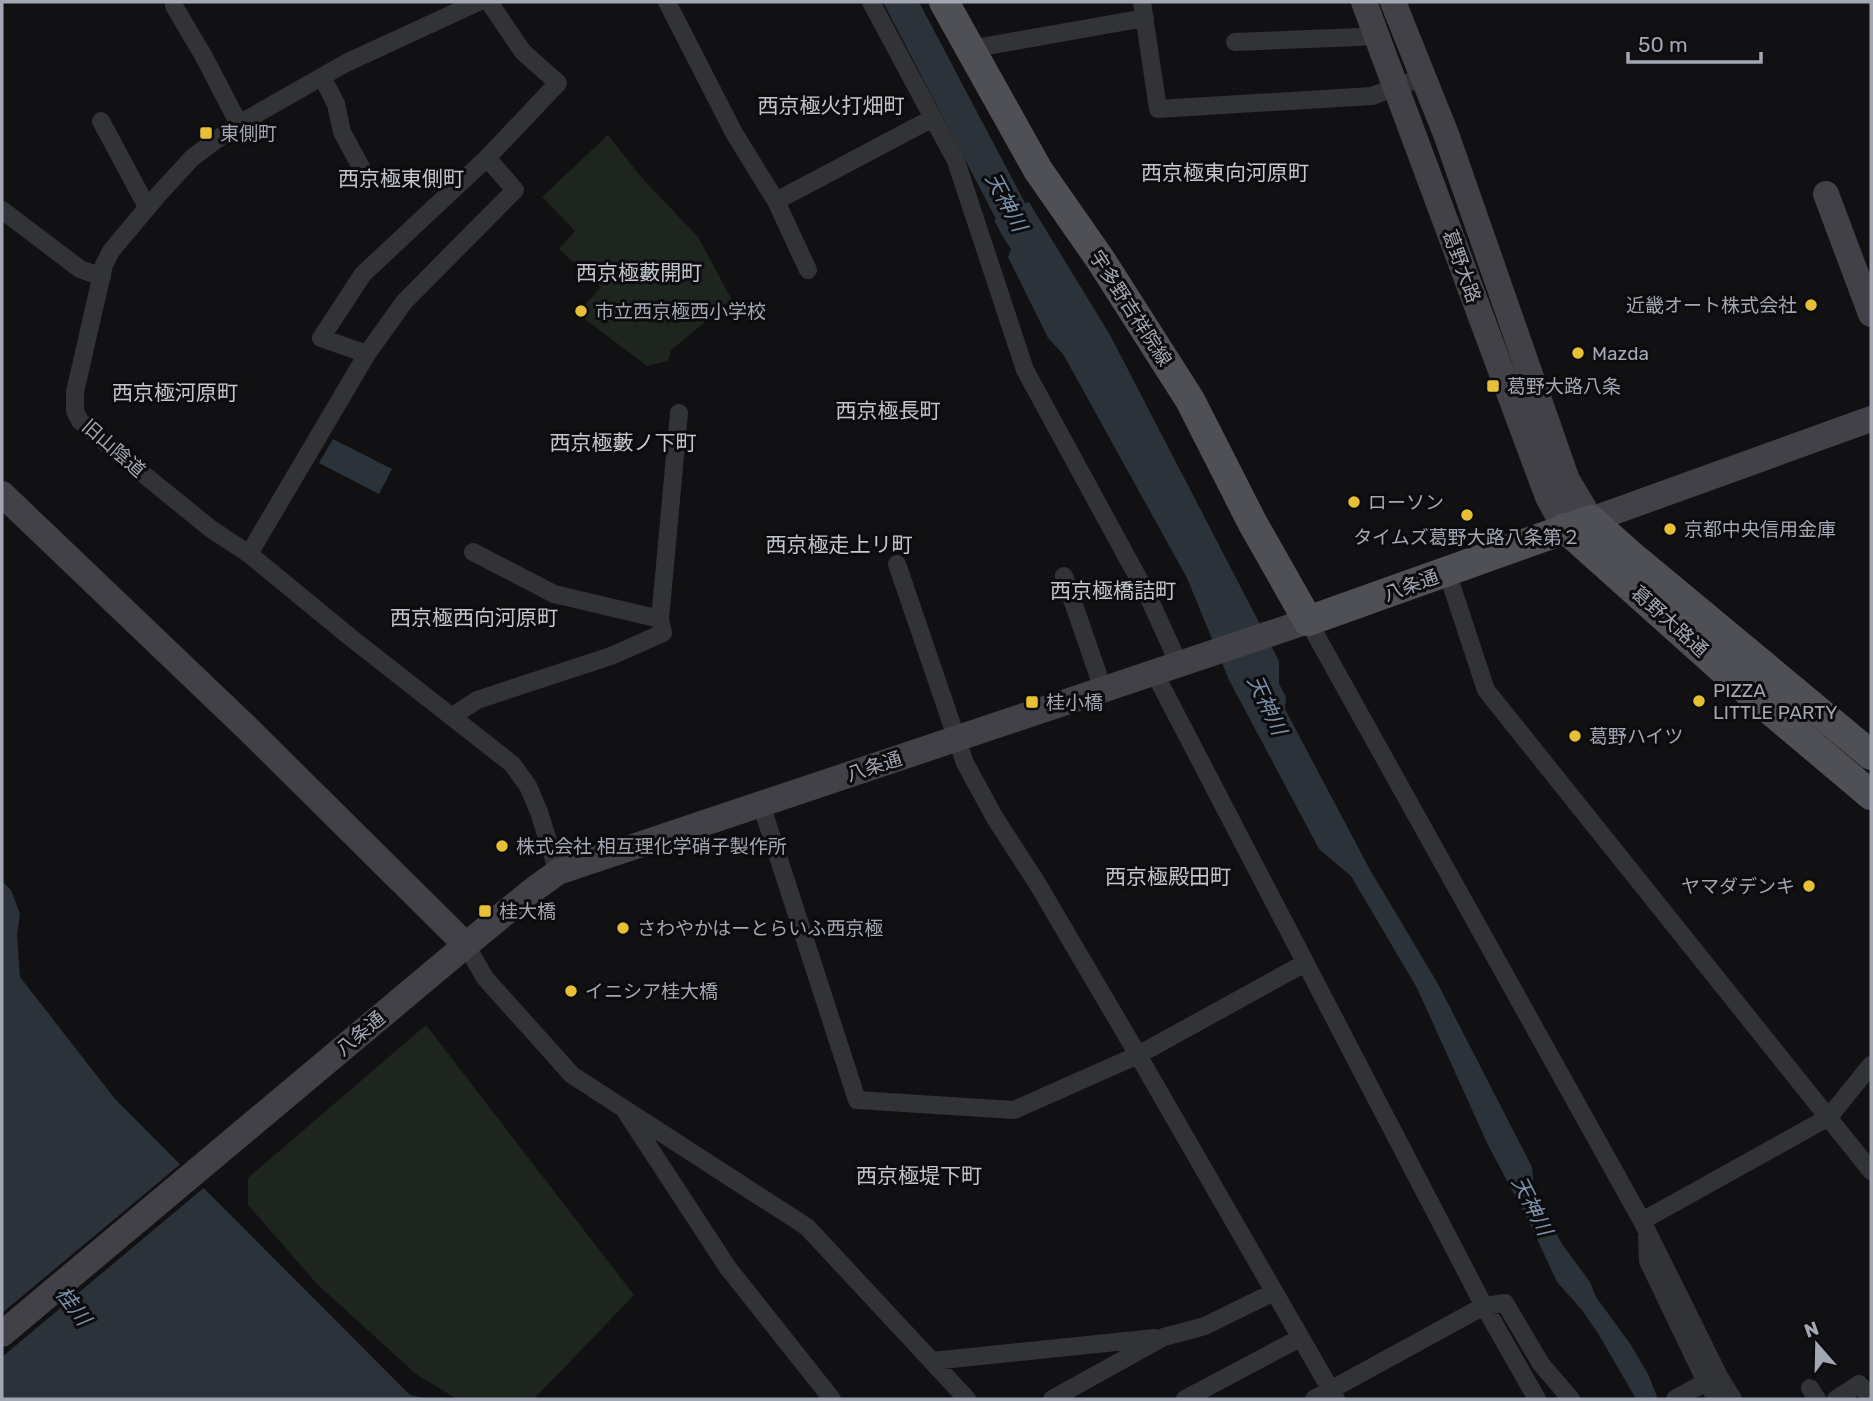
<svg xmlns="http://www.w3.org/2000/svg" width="1873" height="1401" font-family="Rubik,'Noto Sans JP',sans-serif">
  <rect width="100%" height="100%" fill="#111113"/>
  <path fill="#1e251f" d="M608 135 641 177 698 237 732 300 671 350 668 361 647 366 577 313 601 287 559 249 575 231 542 197Z
    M426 1025 634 1295 534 1399H457L416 1374 317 1284 248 1205V1178Z"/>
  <path fill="#2b323a" d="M883 2H919L1025 203 1029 202 1110 335 1279 661V684L1286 697 1285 709 1369 868 1438 984 1532 1167 1534 1189 1562 1244 1590 1282 1596 1297 1631 1345 1648 1374 1658 1399H1636L1599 1335 1582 1310 1557 1282 1531 1226 1488 1145 1417 988 1351 876 1319 849 1229 680 1187 578 1063 354 1048 338 1008 257 1011 249 1003 237 994 220 996 219Z
    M333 439 392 469 379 494 319 463Z
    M2 881 11 890 20 914 17 935 20 977 115 1099 410 1395 429 1399H2Z"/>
  <path fill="#111113" d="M183 1162 206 1186 2 1357V1313Z"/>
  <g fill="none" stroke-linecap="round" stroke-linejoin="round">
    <path stroke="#323337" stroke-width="18" d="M174 2V6L203 55 239 124
      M478 2 346 63 239 124 216 140 192 158 158 195 111 251 104 265 75 392V411L80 421 126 460 211 529 249 554 350 637 512 764 528 786 539 812 558 872
      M667 2 734 133 776 201 808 270
      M871 2 956 161 1025 370 1147 594 1179 664
      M1142 2 1158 109 1372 96 1423 77
      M1235 42 1359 37 1376 35
      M970 49 1145 18
      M322 77 336 104 342 132 368 180
      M101 121 147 207
      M776 201 933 118
      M2 210 80 269 102 277
      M367 354 321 338 363 274 487 158 558 83 523 52 489 2
      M249 554 367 354 404 302 515 190 487 158
      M897 564 965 763 995 818 1037 883 1138 1055 1336 1399
      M1447 572 1486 690 1871 1171
      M1064 576 1103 689
      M660 619 679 413
      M1308 621 1642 1221 1720 1378 1733 1399
      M1154 672 1484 1306 1537 1399
      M453 716 477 700 611 656 663 633 660 619 554 594 473 552
      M761 804 857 1100 1014 1110 1138 1055 1305 963
      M466 945 485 978 572 1075 807 1227 967 1399
      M626 1112 728 1268 832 1399
      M1642 1221 1829 1117 1871 1065
      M1647 1237 1648 1261 1706 1382 1717 1399
      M932 1361 1155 1338
      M1810 1388 1817 1399
      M1052 1399 1164 1337 1205 1326 1274 1292
      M1185 1399 1300 1338
      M1314 1399 1484 1306 1505 1303 1541 1364 1571 1399
      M1675 1399 1706 1382
      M1836 1399 1859 1384 1871 1398"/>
    <path stroke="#414147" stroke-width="26" d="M1364 2 1548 497 1565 528
      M1393 2 1446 134 1567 480 1591 520 1871 419
      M1826 194 1871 314
      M2 494 247 728 466 945
      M2 1334 466 945 533 890 558 872 1308 621"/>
    <path stroke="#4f4f56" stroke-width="30" d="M944 2 1038 170 1100 259 1190 400 1252 522 1308 621 1591 520 1628 553 1871 755
      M1565 528 1737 682 1871 795"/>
  </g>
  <g fill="#e7c035" stroke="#0c0c0e" stroke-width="2.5">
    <rect x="199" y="126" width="14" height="14" rx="3.5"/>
    <circle cx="1811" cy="305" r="7"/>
    <circle cx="581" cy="311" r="7"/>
    <circle cx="1578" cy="353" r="7"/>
    <rect x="1486" y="379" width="14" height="14" rx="3.5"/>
    <circle cx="1354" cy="502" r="7"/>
    <circle cx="1467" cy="515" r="7"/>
    <circle cx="1670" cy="529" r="7"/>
    <circle cx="1699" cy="701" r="7"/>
    <rect x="1025" y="695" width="14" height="14" rx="3.5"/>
    <circle cx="1575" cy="736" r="7"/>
    <circle cx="502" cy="846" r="7"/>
    <circle cx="1809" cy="886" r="7"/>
    <rect x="478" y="904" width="14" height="14" rx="3.5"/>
    <circle cx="623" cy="928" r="7"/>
    <circle cx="571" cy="991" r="7"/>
  </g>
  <g text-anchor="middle" stroke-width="6" stroke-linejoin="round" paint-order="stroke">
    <g font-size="19" fill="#a3a6b3" stroke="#0c0c0e" text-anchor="start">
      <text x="220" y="140">東側町</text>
      <text x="1797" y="312" text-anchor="end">近畿オート株式会社</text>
      <text x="595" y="318">市立西京極西小学校</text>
      <text x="1592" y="360">Mazda</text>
      <text x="1507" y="393">葛野大路八条</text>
      <text x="1368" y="509">ローソン</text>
      <text x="1684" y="536">京都中央信用金庫</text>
      <text x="1467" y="544" text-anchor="middle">タイムズ葛野大路八条第２</text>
      <text x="1713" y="697">PIZZA<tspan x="1713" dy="22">LITTLE PARTY</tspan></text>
      <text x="1046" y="709">桂小橋</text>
      <text x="1589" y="743">葛野ハイツ</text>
      <text x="516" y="853">株式会社 相互理化学硝子製作所</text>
      <text x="1795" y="893" text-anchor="end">ヤマダデンキ</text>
      <text x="499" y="918">桂大橋</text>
      <text x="637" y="935">さわやかはーとらいふ西京極</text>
      <text x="585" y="998">イニシア桂大橋</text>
    </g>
    <g font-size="19" fill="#a3a6b3" stroke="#0c0c0e">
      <text transform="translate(1462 266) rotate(70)" y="7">葛野大路</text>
      <text transform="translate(1131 308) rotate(57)" y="7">宇多野吉祥院線</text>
      <text transform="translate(114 448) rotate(41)" y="7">旧山陰道</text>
      <text transform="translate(1411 585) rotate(-20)" y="7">八条通</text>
      <text transform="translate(1670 621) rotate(42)" y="7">葛野大路通</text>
      <text transform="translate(874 766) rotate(-18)" y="7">八条通</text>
      <text transform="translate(360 1033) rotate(-40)" y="7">八条通</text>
    </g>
    <g font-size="21" fill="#c4c6cf" stroke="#0c0c0e">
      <text x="831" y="113">西京極火打畑町</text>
      <text x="1225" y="180">西京極東向河原町</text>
      <text x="401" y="186">西京極東側町</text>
      <text x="639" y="280">西京極藪開町</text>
      <text x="175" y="400">西京極河原町</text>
      <text x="888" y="418">西京極長町</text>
      <text x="623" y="450">西京極藪ノ下町</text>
      <text x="839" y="552">西京極走上リ町</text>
      <text x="1113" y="598">西京極橋詰町</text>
      <text x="474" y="625">西京極西向河原町</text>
      <text x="1168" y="884">西京極殿田町</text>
      <text x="919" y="1183">西京極堤下町</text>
    </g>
    <g font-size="21" font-style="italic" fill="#7c90ac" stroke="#0c0c0e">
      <text transform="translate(1006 202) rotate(62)" y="7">天神川</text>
      <text transform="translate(1267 705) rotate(65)" y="7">天神川</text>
      <text transform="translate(1532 1206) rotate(63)" y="7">天神川</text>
      <text transform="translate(73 1306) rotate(53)" y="7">桂川</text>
    </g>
  </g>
  <rect width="1873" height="1401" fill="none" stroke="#a3a6b3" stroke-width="7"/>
  <g transform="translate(1817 1345) rotate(340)" stroke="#0c0c0e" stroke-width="5" paint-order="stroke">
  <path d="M0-5L12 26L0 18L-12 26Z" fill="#a3a6b3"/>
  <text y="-10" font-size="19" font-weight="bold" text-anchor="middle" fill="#a3a6b3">N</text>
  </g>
  <path d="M1628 52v10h133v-10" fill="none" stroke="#a3a6b3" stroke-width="3.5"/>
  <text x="1638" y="52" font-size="21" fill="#a3a6b3" stroke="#0c0c0e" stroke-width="5" paint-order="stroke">50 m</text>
</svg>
